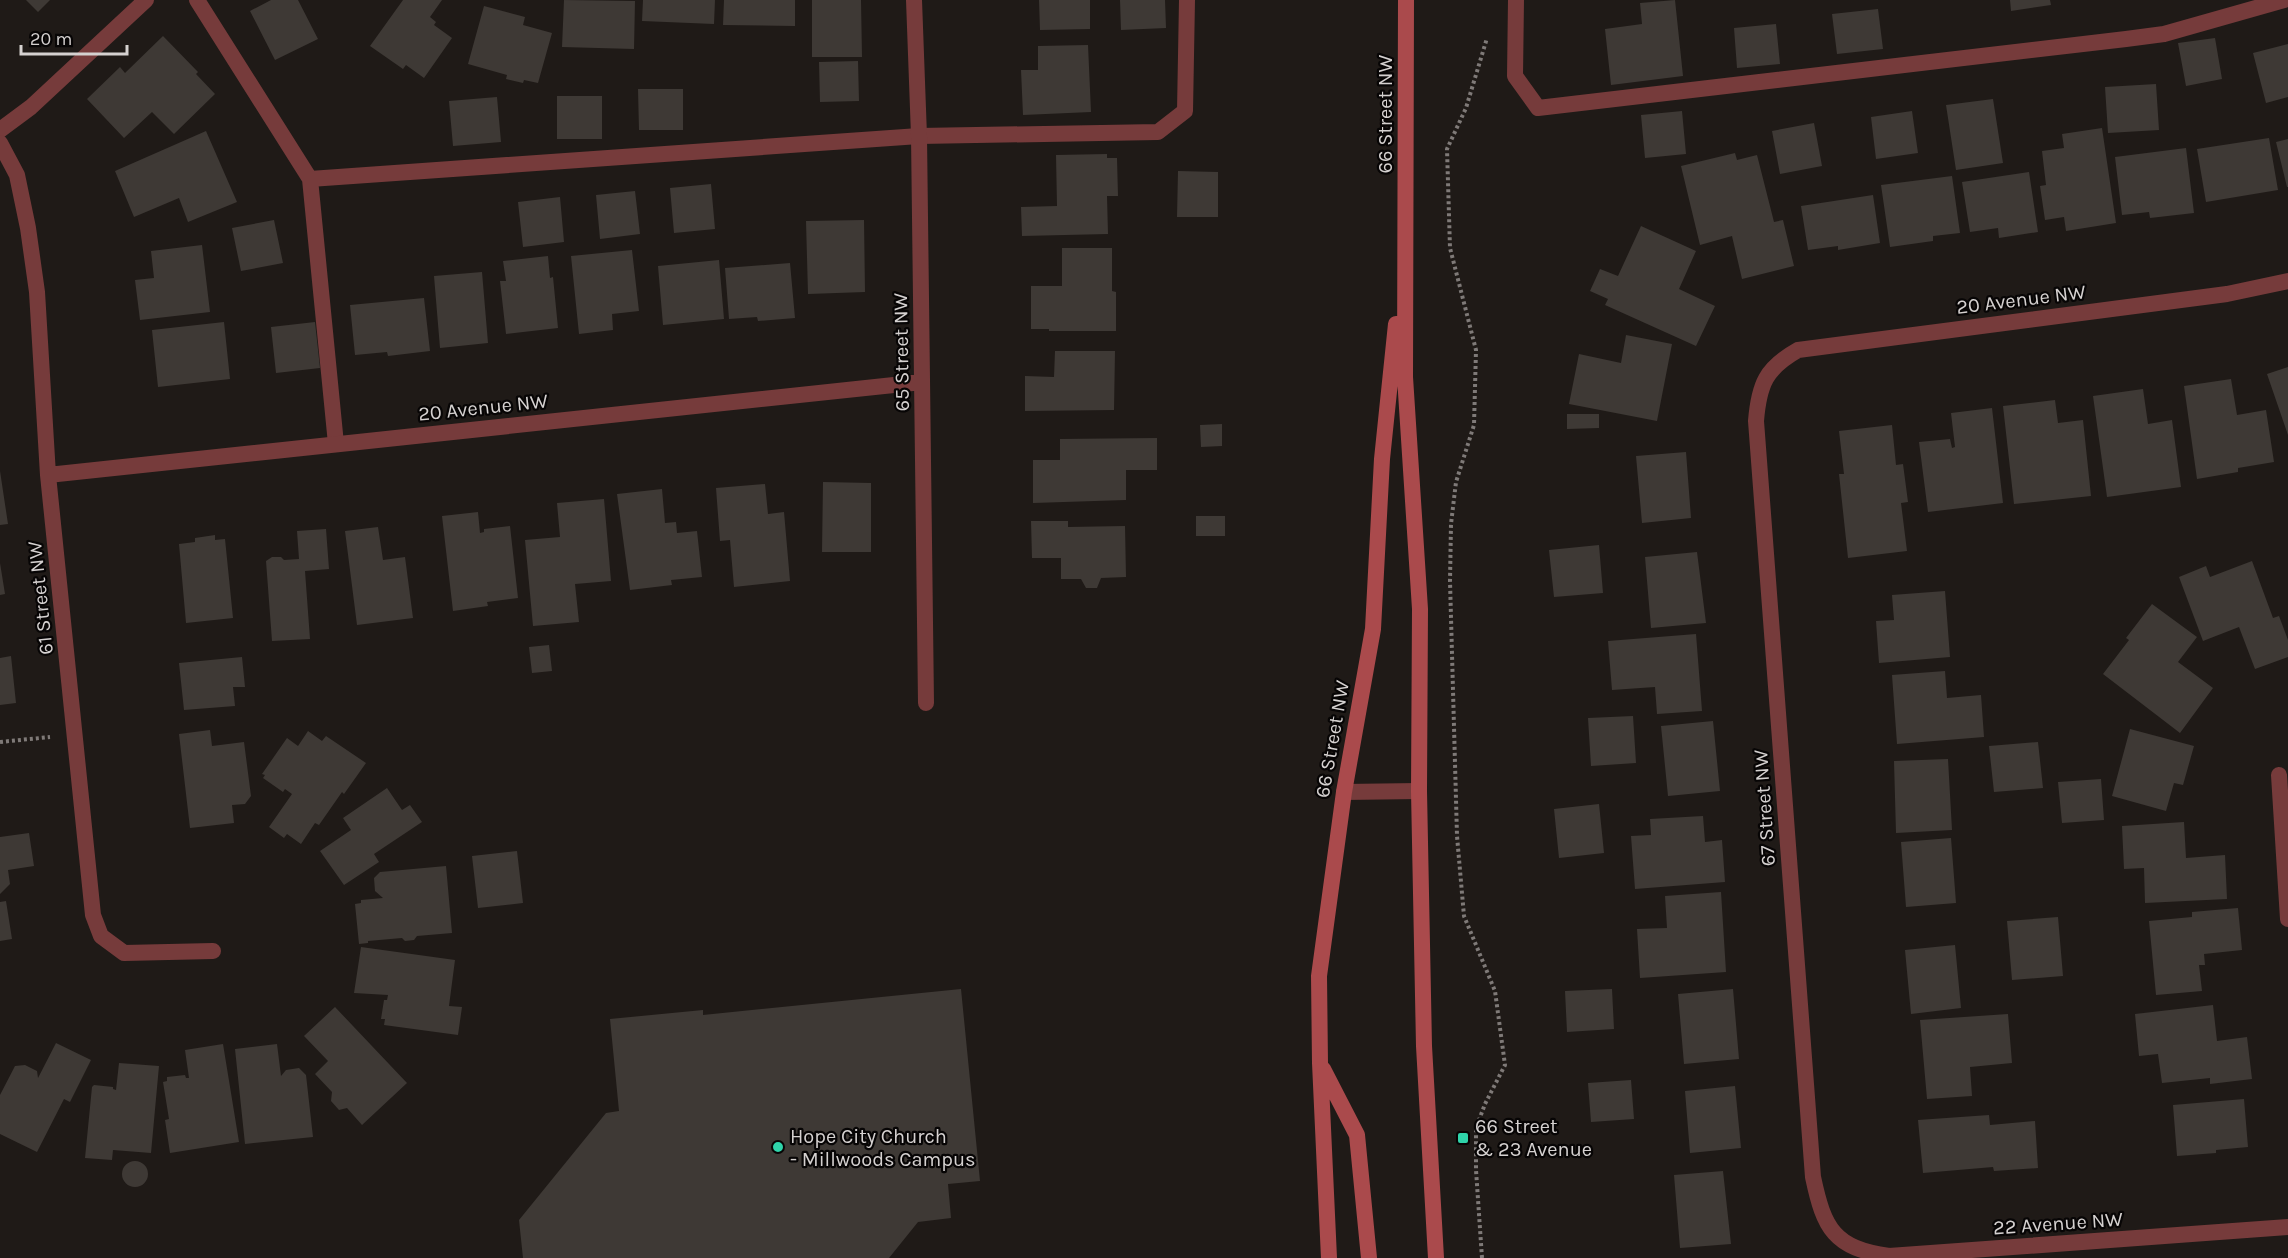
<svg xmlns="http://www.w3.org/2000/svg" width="2288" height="1258" font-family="Karla,sans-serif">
  <rect width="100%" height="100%" fill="#1f1a17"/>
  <path fill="#3e3935" d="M26 0H50L38 12Z
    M271 0H298L318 39 275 60 250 11Z
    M403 0H442L430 17 436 22 434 25 452 38 424 78 406 65 403 69 370 46Z
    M564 0 635 1 634 49 562 47Z
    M643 0H715L714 24 642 21Z
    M724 0H795V26L723 25Z
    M812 0H861L862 57H812Z
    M1039 0H1090V29L1040 30Z
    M1120 0H1165L1166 28 1121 30Z
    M1675 0 1683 76 1611 85 1605 29 1642 24 1640 3Z
    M2010 0H2050L2051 5 2011 11Z
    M484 6 525 17 523 25 552 33 538 83 524 80 523 83 506 79 507 75 468 64Z
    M1878 9 1883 49 1837 54 1832 14Z
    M1776 24 1780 64 1737 68 1734 28Z
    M163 36 198 72 196 74 215 94 174 134 152 112 124 138 87 99 120 67 125 73Z
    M2215 38 2222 79 2186 86 2178 43Z
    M2288 44V97L2266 103 2253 53Z
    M1088 45 1091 112 1023 115 1021 70H1038V46Z
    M858 61 859 101 820 102 819 62Z
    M2156 84 2159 130 2108 133 2105 87Z
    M638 89H683V130H639Z
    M557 96H602V139H557Z
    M497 97 501 142 453 146 449 101Z
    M1993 99 2003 163 1956 170 1946 105Z
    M1682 111 1686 154 1645 158 1641 115Z
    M1912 111 1918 153 1876 159 1871 117Z
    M1814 123 1822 166 1780 174 1772 131Z
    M2102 128 2116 223 2066 231 2064 217 2045 220 2040 186 2046 185 2042 151 2064 148 2062 134Z
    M206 131 237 202 188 222 179 198 134 217 115 171Z
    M2269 138 2278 190 2206 202 2197 149Z
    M2288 139V187H2287L2276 142Z
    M2186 148 2194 213 2150 218 2149 212 2122 215 2115 157Z
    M1735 153 1737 160 1757 155 1774 222 1783 220 1794 266 1742 279 1732 236 1700 245 1681 166Z
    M1107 154V158H1117L1118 196H1107L1108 234 1022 236 1021 207 1057 206 1056 155Z
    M1178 171 1218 172V217H1177Z
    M2029 172 2038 232 1999 238 1998 228 1970 232 1962 182Z
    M1952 176 1960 233 1933 236V241L1890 247 1881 185Z
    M711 184 715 229 674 233 670 188Z
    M635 191 640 234 600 239 596 195Z
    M1873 195 1880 243 1838 250V246L1808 250 1801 206Z
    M560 197 564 242 523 247 518 202Z
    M274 220 283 263 241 271 232 228Z
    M864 220 865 292 808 294 806 221Z
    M1641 226 1696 251 1679 289 1715 306 1696 346 1605 305 1608 299 1590 291 1600 269 1618 276Z
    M202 245 210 312 140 320 135 280 154 278 151 251Z
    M1062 248H1112V291L1116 292V331H1049V329H1031V286H1062Z
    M632 250 639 311 612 314 613 330 579 334 571 256Z
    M548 256 550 278 553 277 558 328 506 334 500 281H506L503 261Z
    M719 260 724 319 663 325 658 266Z
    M790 263 795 318 758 321 757 317 729 319 725 268Z
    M482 272 488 343 440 348 434 276Z
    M424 298 430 351 388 356 387 352 355 355 350 305Z
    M224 322 230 379 158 387 152 330Z
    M315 322 320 368 276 373 271 327Z
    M1626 335 1672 344 1657 421 1569 404 1579 354 1621 363Z
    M1055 351H1115L1114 410 1025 411V376L1054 377Z
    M2288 367V435L2267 374Z
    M2231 379 2237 415 2266 410 2274 462 2238 468V472L2197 479 2184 386Z
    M2143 389 2148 424 2172 420 2181 487 2107 497 2093 396Z
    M2055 400 2058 423 2083 420 2091 496 2014 504 2003 406Z
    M1992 408 2003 503 1928 512 1919 442 1950 439 1952 448 1955 447 1951 413Z
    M1567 414H1599V428L1567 429Z
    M1222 424V446L1201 447 1200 425Z
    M1892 425 1896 465 1903 464 1908 502 1901 503 1907 551 1848 558 1839 474H1844L1839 431Z
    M1157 438V470H1126V500L1033 503V460H1060V439Z
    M1686 452 1691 518 1642 523 1636 456Z
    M0 471 8 524 0 525Z
    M823 482 871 483V552H822Z
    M765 484 768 514 784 512 790 581 734 587 730 540 720 541 716 488Z
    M662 489 665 523 676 522 677 533 697 531 702 577 671 580 672 585 630 590 617 494Z
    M604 499 611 581 575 584 579 622 533 626 525 540 560 537 557 503Z
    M478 512 480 533 484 532V529L510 526 518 598 487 602 488 606 453 611 442 516Z
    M1196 516H1225V536H1196Z
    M1031 521H1068V527L1125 526 1126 577 1101 578 1097 588H1086L1081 579H1061V558H1032Z
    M378 527 383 560 405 557 413 618 357 625 345 531Z
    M326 529 329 569 305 571 310 639 272 641 266 561 272 557H281L284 560 299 559 297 531Z
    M215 535V540L225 539 233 618 186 623 179 544 195 542V538Z
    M1599 545 1603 593 1554 597 1549 550Z
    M1697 552 1706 623 1651 628 1645 557Z
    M2252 561 2273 618 2279 616 2288 640V657L2255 669 2239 627 2203 641 2179 577 2206 566 2210 577Z
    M0 563 5 594 0 595Z
    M1945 591 1950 657 1879 663 1876 621 1894 620 1892 595Z
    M2152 604 2197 637 2178 662 2213 688 2180 733 2103 674 2129 640 2126 638Z
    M1696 634 1702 711 1657 714 1655 687 1612 690 1608 641Z
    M549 645 552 671 532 673 529 647Z
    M11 656 16 703 0 705V658Z
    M242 657 245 687H233L235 706 184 710 179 663Z
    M1945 671 1947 698 1981 695 1984 737 1897 744 1892 675Z
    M1633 716 1636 763 1591 766 1588 718Z
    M1713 721 1720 791 1668 796 1661 726Z
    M2130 729 2194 746 2183 785 2174 783 2166 811 2112 796Z
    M210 730 212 746 244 742 251 796 245 804 232 805 234 823 190 828 179 734Z
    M308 731 322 741 326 736 366 763 344 794 342 792 319 825 315 823 301 844 287 834 284 838 269 827 292 794 285 789 283 792 263 778 265 775 262 774 287 738 298 746Z
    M2038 742 2043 788 1994 792 1989 746Z
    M1948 759 1952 830 1896 833 1894 761Z
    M2101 779 2104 820 2062 823 2058 782Z
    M387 788 402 810 410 805 422 822 374 854 379 862 344 885 320 851 351 830 343 818Z
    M1599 804 1604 853 1559 858 1554 809Z
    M1703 816 1705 842 1722 840 1725 882 1635 889 1631 836 1651 835 1650 819Z
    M2184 822 2186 858 2225 855 2227 899 2145 903 2144 868 2124 869 2122 826Z
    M29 833 34 866 8 870 10 884 0 894V837Z
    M1951 838 1956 903 1906 907 1901 842Z
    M517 851 523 903 478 908 472 856Z
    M446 866 452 933 417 936 414 940 405 941 402 938 368 941V943L359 944 355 904 361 903V900L383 898 375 891 374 878 380 872Z
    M1721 892 1726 972 1640 978 1637 929 1667 928 1665 896Z
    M6 901 12 939 0 941V902Z
    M2238 908 2242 950 2204 954 2205 965H2199L2202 991 2156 995 2149 921 2192 917V912Z
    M2058 917 2063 976 2012 980 2007 921Z
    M1955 945 1961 1008 1911 1014 1905 950Z
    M361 947 455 960 449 1006 462 1007 458 1035 384 1025 385 1019H381L384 1000H387L388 995 354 993Z
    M961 989 980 1181 948 1184 951 1218 918 1222 889 1258H523L519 1220 606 1113 619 1111 610 1019 703 1010V1015Z
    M1612 989 1614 1029 1567 1032 1565 991Z
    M1733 989 1739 1059 1684 1064 1678 994Z
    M2213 1005 2217 1041 2247 1037 2252 1079 2210 1084V1078L2162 1083 2158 1054 2139 1056 2135 1014Z
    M335 1007 407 1083 362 1125 347 1108 339 1110 331 1101 332 1092 315 1074 328 1061 304 1036Z
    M2008 1014 2012 1063 1970 1067 1972 1096 1927 1099 1920 1020Z
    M56 1043 91 1060 70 1102 64 1099 37 1152 0 1134V1095L15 1066 25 1065 37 1071 38 1078Z
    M223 1044 239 1142 170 1153 165 1120 169 1119 163 1082 167 1081V1077L185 1075 186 1078H189L185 1050Z
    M277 1044 281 1076 286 1070 299 1068 306 1075 313 1137 245 1144 235 1049Z
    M119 1063 159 1066 151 1153 113 1150 112 1160 85 1158 92 1087 94 1085 113 1087V1089L116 1090Z
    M1631 1080 1634 1119 1591 1122 1588 1083Z
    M1735 1086 1741 1148 1690 1153 1685 1091Z
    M2244 1099 2248 1147 2216 1150V1153L2177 1156 2173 1105Z
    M1989 1115 1990 1125 2035 1121 2038 1168 1994 1171 1993 1167 1923 1173 1918 1120Z
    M122 1174a13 13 0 1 1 26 0a13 13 0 1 1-26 0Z
    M1723 1171 1731 1244 1680 1248 1674 1175Z"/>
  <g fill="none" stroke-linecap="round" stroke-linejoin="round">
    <path stroke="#7f7a78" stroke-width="4" stroke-dasharray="3 3" stroke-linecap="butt" d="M0 742 50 737
      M1482 1258 1476 1170V1128L1485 1104 1505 1065 1495 991 1464 916 1457 836 1450 581 1451 524 1456 482 1474 425 1476 350 1450 248 1447 149 1466 108 1487 38"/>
    <path stroke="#763b3b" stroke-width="16" d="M197 0 310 179 336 444
      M1516 0 1515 76 1538 108 2126 39 2164 34 2284 0
      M0 130 31 107 146 0
      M310 179 919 136 1158 132 1185 111 1187 0
      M1344 792 1419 791"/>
    <path stroke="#763b3b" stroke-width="16" d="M914 0 919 136 926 703
      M0 143 17 175 28 228 37 292 48 475 93 915 101 936 124 953 213 951
      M2288 281 2227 294 1798 350C1766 368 1759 384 1756 421L1813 1177C1824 1229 1834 1248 1889 1256L2288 1227
      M48 475 922 382
      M2279 775 2288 919"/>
    <path stroke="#aa4a4c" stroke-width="16" d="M1406 0 1405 377 1420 609 1419 791 1424 1046 1436 1258
      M1323 1069 1357 1135 1369 1258
      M1329 1258 1320 1063 1319 976 1344 792 1373 629 1382 459 1396 324"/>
  </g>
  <g fill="#2fd4aa" stroke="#070505" stroke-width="2">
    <rect x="1457" y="1132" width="12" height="12" rx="3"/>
    <circle cx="778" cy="1147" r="6"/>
  </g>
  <g text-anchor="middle" stroke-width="4.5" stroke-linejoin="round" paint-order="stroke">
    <g font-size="20" fill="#d5d1d0" stroke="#070505">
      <text transform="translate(1385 114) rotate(-90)" y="7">66 Street NW</text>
      <text transform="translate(2021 299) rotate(-7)" y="7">20 Avenue NW</text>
      <text transform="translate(901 352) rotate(-91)" y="7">65 Street NW</text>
      <text transform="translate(483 407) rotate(-6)" y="7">20 Avenue NW</text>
      <text transform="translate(40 598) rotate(-96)" y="7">61 Street NW</text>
      <text transform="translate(1332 739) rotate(-80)" y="7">66 Street NW</text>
      <text transform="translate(1764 808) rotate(-94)" y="7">67 Street NW</text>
      <text transform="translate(2058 1223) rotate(-4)" y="7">22 Avenue NW</text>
    </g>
    <g font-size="20" fill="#d5d1d0" stroke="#070505" text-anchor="start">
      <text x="1475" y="1133">66 Street<tspan x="1475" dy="23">&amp; 23 Avenue</tspan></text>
      <text x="790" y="1143">Hope City Church<tspan x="790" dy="23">- Millwoods Campus</tspan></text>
    </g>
  </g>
  <path d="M21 45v9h106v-9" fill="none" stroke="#d5d1d0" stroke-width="3"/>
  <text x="30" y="45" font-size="18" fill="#d5d1d0" stroke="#070505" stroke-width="4.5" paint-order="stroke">20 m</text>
</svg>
